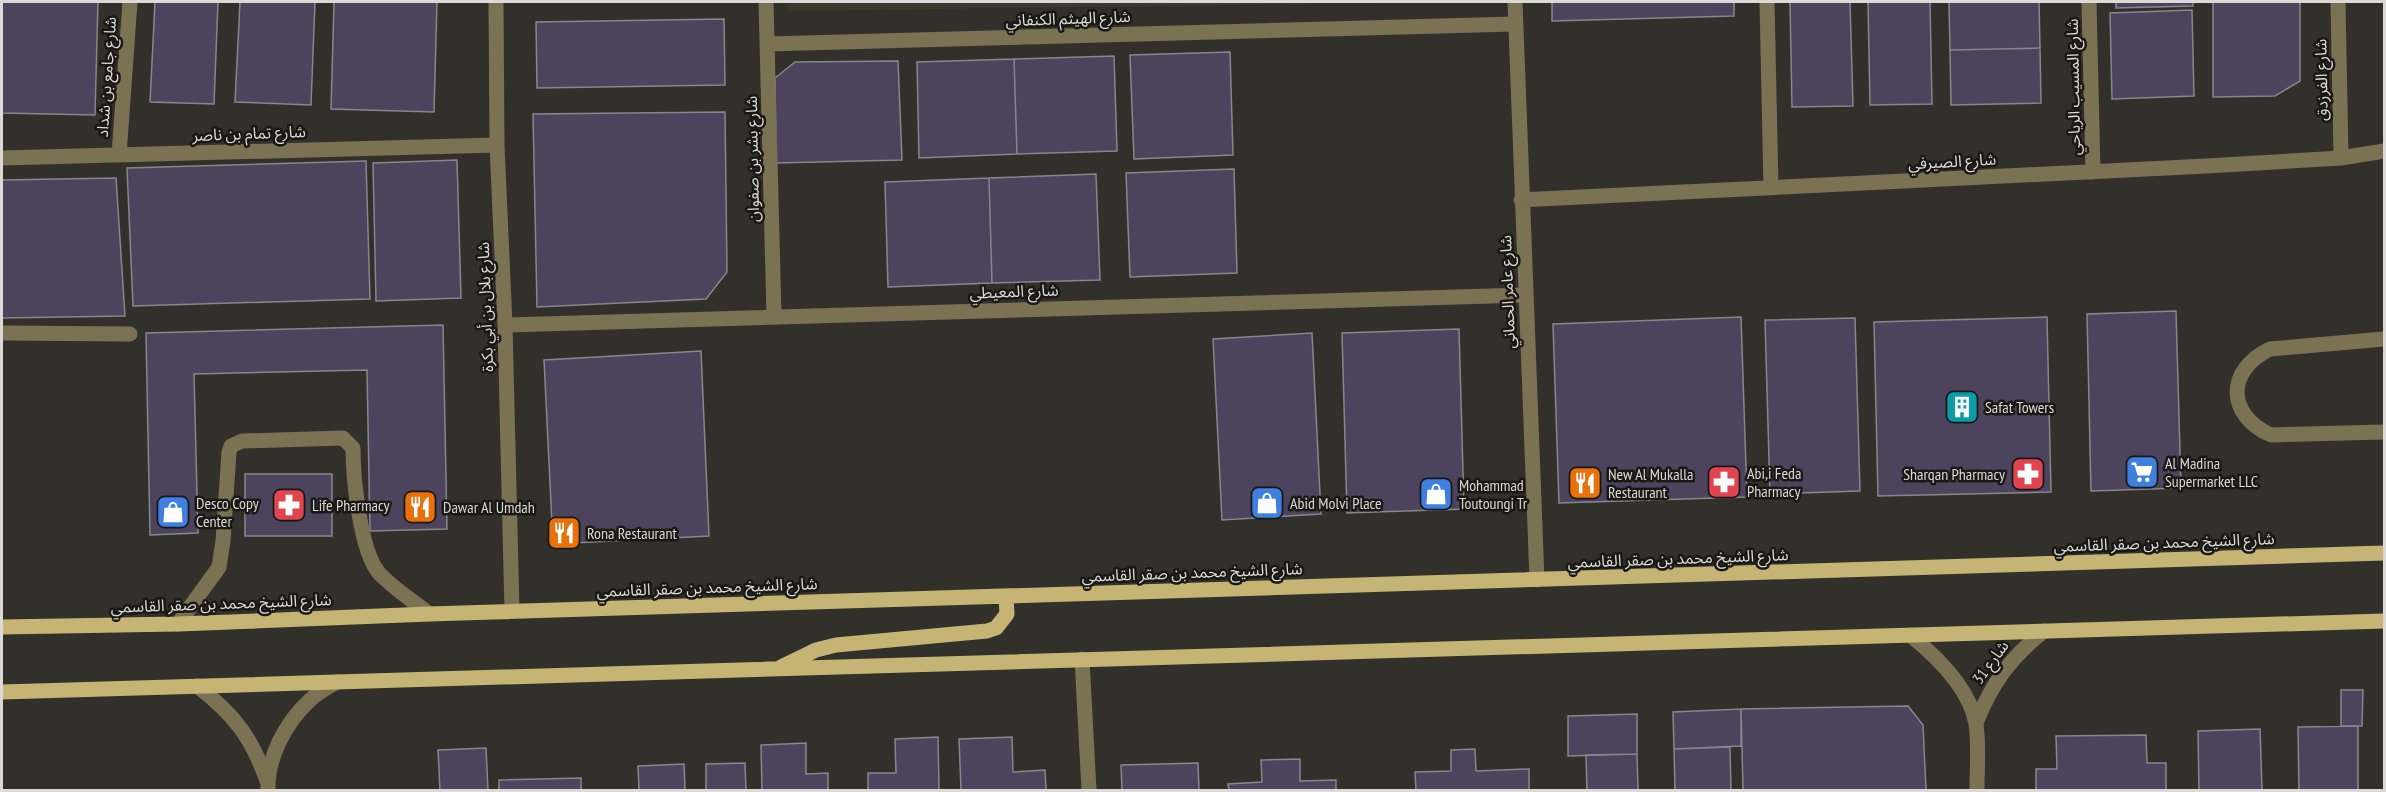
<svg xmlns="http://www.w3.org/2000/svg" width="2386" height="792" font-family="'PT Sans Narrow','Noto Sans Arabic',sans-serif">
  <rect width="100%" height="100%" fill="#31302a"/>
  <path fill="#3b392c" d="M788 2H1458L788 11Z"/>
  <path fill="#4b445c" stroke="#88868d" stroke-width="1.5" d="M2 2H98L95 115 2 113Z
    M155 2H218L214 104 150 102Z
    M240 2H315L311 105 235 102Z
    M334 2H437L434 112 331 109Z
    M1552 2H1734V16L1552 21Z
    M1790 2H1850L1853 106 1792 107Z
    M1868 2H1930L1932 104 1870 105Z
    M1949 2H2039L2040 48 1950 50Z
    M2116 2H2193V6L2116 8Z
    M2213 2H2300V81L2275 96 2213 97Z
    M2192 10 2194 96 2112 99 2110 13Z
    M724 19 725 85 537 88 536 22Z
    M2040 48 2041 103 1951 105 1950 50Z
    M1230 52 1233 155 1134 159 1130 55Z
    M1114 56 1117 151 1017 154 1014 59Z
    M1014 59 1017 154 919 158 917 62Z
    M898 61 902 160 776 163 775 78 795 62Z
    M725 112 727 272 706 299 537 307 533 114Z
    M457 160 461 298 376 301 373 163Z
    M366 161 370 299 133 306 127 168Z
    M1234 169 1237 273 1130 277 1126 173Z
    M1096 174 1100 280 992 283 989 178Z
    M116 178 125 316 2 318V180Z
    M989 178 992 283 888 287 885 182Z
    M2176 311 2181 488 2091 491 2087 314Z
    M1741 317 1747 497 1559 503 1553 324Z
    M2047 317 2051 492 1878 496 1874 322Z
    M1855 318 1860 491 1770 494 1765 320Z
    M443 325 447 529 370 531 367 370 194 374 198 533 150 535 146 333Z
    M1459 329 1464 509 1347 513 1342 333Z
    M1312 333 1321 514 1222 520 1213 339Z
    M701 351 709 536 553 544 544 360Z
    M245 474H332V536H245Z
    M2341 690H2363L2362 726H2341Z
    M1908 706 1923 725 1926 790H1743L1741 709Z
    M1741 709V746L1674 749 1673 712Z
    M1637 714V754L1568 756V716Z
    M2358 726V790H2299L2298 727Z
    M2260 729 2262 790H2199L2198 731Z
    M2146 735 2147 763H2166V790H2036V769H2057L2056 736Z
    M938 737 939 790H868V773H896L895 739Z
    M1012 737 1013 772 1045 770 1046 790H961L959 739Z
    M806 743V774L828 773V790H762L761 745Z
    M1730 747 1731 790H1675L1674 749Z
    M486 748 488 790H440L438 750Z
    M1475 749 1476 771 1529 769V790H1416L1415 772 1451 771V750Z
    M1637 754 1638 790H1587L1586 755Z
    M1300 759V781L1336 780V790H1229L1228 784 1262 782 1261 760Z
    M745 763 746 790H687H706V764Z
    M1198 763 1199 790H1122L1121 765Z
    M684 764 685 790H639L638 766Z
    M581 778V790H499V780Z"/>
  <g fill="none" stroke-linecap="round" stroke-linejoin="round">
    <path stroke="#7b7254" stroke-width="15" d="M496 2 497 145 505 325 512 611
      M766 2 774 316
      M1515 2 1537 580
      M1767 2 1771 187
      M2089 2 2093 172
      M2338 2 2341 158
      M767 44 1515 24
      M119 155 130 2
      M2 158 497 145
      M1521 200 2206 166 2341 158 2384 151
      M505 325 1525 295
      M2 333 130 334
      M2384 339 2270 349C2226 370 2226 415 2271 435L2384 432
      M178 624 219 567 223 541 229 452 231 446 242 441 343 438 353 448C353 477 360 551 379 573 393 588 413 601 429 614
      M1910 635C1936 656 1970 689 1976 724 1979 745 1977 769 1977 790
      M1082 659 1089 790
      M197 686C234 714 252 738 267 781
      M1976 723C1992 683 2010 658 2044 631
      M268 790C267 757 286 722 310 700 317 693 328 687 337 682"/>
    <path stroke="#c6b474" stroke-width="15" d="M2 627 178 624 429 614 2384 553
      M781 667 816 650 836 645 987 631 996 628 1007 614 1006 596
      M2 692 2384 621"/>
  </g>
  <defs>
    <g id="building-square" transform="scale(1.725)"><rect x="-9" y="-9" width="18" height="18" rx="4" fill="#0f9aa8" stroke="#191815"/><path d="M-4-6H4V6H1V3H-1V6H-4ZM-2.5-4.3h1.7v1.8h-1.7ZM.8-4.3h1.7v1.8H.8ZM-2.5-1h1.7V.8h-1.7ZM.8-1h1.7V.8H.8Z" fill="#fff"/></g>
    <g id="supermarket-square" transform="scale(1.725)"><rect x="-9" y="-9" width="18" height="18" rx="4" fill="#3f7fe0" stroke="#191815"/><path d="M-6-5.5h2.5l.6 2H6L4.5 2H-2.5L-4.4-4H-6ZM-1.5 3.2a1.3 1.3 0 1 0 .1 0ZM3 3.2a1.3 1.3 0 1 0 .1 0Z" fill="#fff"/></g>
    <g id="pharmacy-square" transform="scale(1.725)"><rect x="-9" y="-9" width="18" height="18" rx="4" fill="#e0444e" stroke="#191815"/><path d="M-2-6h4v4h4v4h-4v4h-4v-4h-4v-4h4Z" fill="#fff"/></g>
    <g id="restaurant-square" transform="scale(1.725)"><rect x="-9" y="-9" width="18" height="18" rx="4" fill="#e8710a" stroke="#191815"/><path d="M-5-6h1v4h1v-4h1v4h1v-4h1v5L-1.5 .5V6h-2V.5L-5-1ZM5-6V6H3V1.5H1.5Q1.5-4 5-6Z" fill="#fff"/></g>
    <g id="shop-square" transform="scale(1.725)"><rect x="-9" y="-9" width="18" height="18" rx="4" fill="#3f7fe0" stroke="#191815"/><path d="M-5-2.5h2.3a2.7 3.5 0 0 1 5.4 0H5L5.5 6h-11ZM-1.5-2.5h3a1.5 2.3 0 0 0-3 0Z" fill="#fff"/></g>
  </defs>
  <g fill-rule="evenodd">
    <use href="#building-square" x="1962" y="407"/>
    <use href="#supermarket-square" x="2142" y="472"/>
    <use href="#pharmacy-square" x="2028" y="474"/>
    <use href="#pharmacy-square" x="1724" y="482"/>
    <use href="#restaurant-square" x="1585" y="483"/>
    <use href="#shop-square" x="1436" y="494"/>
    <use href="#shop-square" x="1267" y="503"/>
    <use href="#pharmacy-square" x="289" y="505"/>
    <use href="#restaurant-square" x="420" y="507"/>
    <use href="#shop-square" x="173" y="512"/>
    <use href="#restaurant-square" x="564" y="533"/>
  </g>
  <g text-anchor="middle" stroke-width="5" stroke-linejoin="round" paint-order="stroke">
    <g font-size="16" fill="#dbdad6" stroke="#191815">
      <text transform="translate(1068 18) rotate(-2)" y="6">شارع الهيثم الكنفاني</text>
      <text transform="translate(106 77) rotate(-86)" y="6">شارع جامع بن شداد</text>
      <text transform="translate(2321 80) rotate(-91)" y="6">شارع الفرزدق</text>
      <text transform="translate(2073 87) rotate(-91)" y="6">شارع المسيب الرياحي</text>
      <text transform="translate(249 133) rotate(-2)" y="6">شارع تمام بن ناصر</text>
      <text transform="translate(752 159) rotate(-91)" y="6">شارع بشر بن صفوان</text>
      <text transform="translate(1952 161) rotate(-3)" y="6">شارع الصيرفي</text>
      <text transform="translate(1014 291) rotate(-2)" y="6">شارع المعيطي</text>
      <text transform="translate(1507 292) rotate(-92)" y="6">شارع عامر الحماني</text>
      <text transform="translate(485 307) rotate(-92)" y="6">شارع بلال بن أبي بكرة</text>
      <text transform="translate(2164 542) rotate(-2)" y="6">شارع الشيخ محمد بن صقر القاسمي</text>
      <text transform="translate(1678 558) rotate(-2)" y="6">شارع الشيخ محمد بن صقر القاسمي</text>
      <text transform="translate(1192 572) rotate(-2)" y="6">شارع الشيخ محمد بن صقر القاسمي</text>
      <text transform="translate(707 587) rotate(-2)" y="6">شارع الشيخ محمد بن صقر القاسمي</text>
      <text transform="translate(221 603) rotate(-2)" y="6">شارع الشيخ محمد بن صقر القاسمي</text>
      <text transform="translate(1990 662) rotate(-54)" y="6">شارع 31</text>
    </g>
    <g font-size="16" fill="#dbdad6" stroke="#191815" text-anchor="start">
      <text x="1985" y="413">Safat Towers</text>
      <text x="2165" y="469">Al Madina<tspan x="2165" dy="18">Supermarket LLC</tspan></text>
      <text x="1747" y="479">Abi,i Feda<tspan x="1747" dy="18">Pharmacy</tspan></text>
      <text x="1608" y="480">New Al Mukalla<tspan x="1608" dy="18">Restaurant</tspan></text>
      <text x="2005" y="480" text-anchor="end">Sharqan Pharmacy</text>
      <text x="1459" y="491">Mohammad<tspan x="1459" dy="18">Toutoungi Tr</tspan></text>
      <text x="196" y="509">Desco Copy<tspan x="196" dy="18">Center</tspan></text>
      <text x="1290" y="509">Abid Molvi Place</text>
      <text x="312" y="511">Life Pharmacy</text>
      <text x="443" y="513">Dawar Al Umdah</text>
      <text x="587" y="539">Rona Restaurant</text>
    </g>
  </g>
  <rect width="2386" height="792" fill="none" stroke="#dbdad6" stroke-width="6"/>
</svg>
